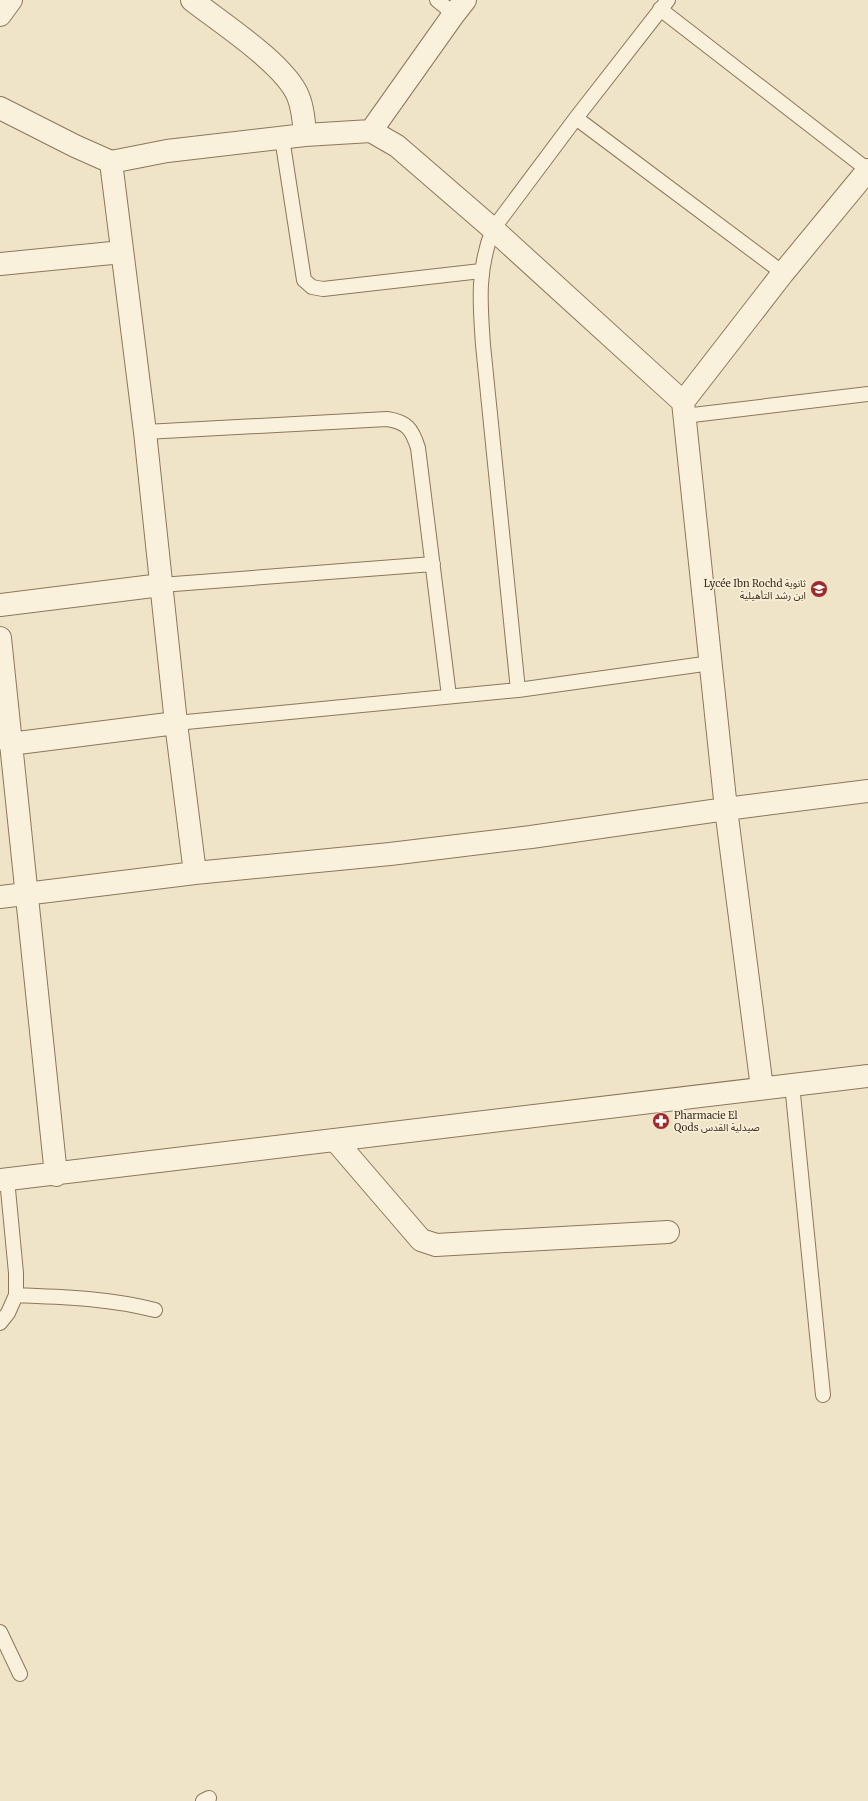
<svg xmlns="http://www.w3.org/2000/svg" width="868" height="1801" font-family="Merriweather,'Noto Sans Arabic',serif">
  <rect width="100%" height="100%" fill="#f0e4c8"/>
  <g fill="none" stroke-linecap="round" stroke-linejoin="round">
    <g stroke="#8d765c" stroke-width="16">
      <path id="service" d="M437 0 454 14
        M660 9 868 170
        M576 118 783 273
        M282 138 304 280 312 287 323 289 481 271
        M684 416 868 394
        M145 432 387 419C407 422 412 429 418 448L449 696
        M161 585 433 564
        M518 690 483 345C480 302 477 270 493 229L576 118 668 0
        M176 723 518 690 711 663
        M792 1084 823 1395
        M16 1295C64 1297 108 1298 155 1310
        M0 1323 8 1313 16 1295V1273L7 1179
        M0 1632 20 1674
        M203 1801 209 1798"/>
    </g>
    <g stroke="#8d765c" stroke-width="24">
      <path id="minor" d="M192 0C220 22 285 64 298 96 303 108 304 122 305 135
        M0 15 11 0
        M0 108 75 146 111 162 167 151 305 135 371 131 397 146 493 229 683 402
        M371 131 454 14 465 0
        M111 162 145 432 176 723 195 873
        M0 264 122 252
        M0 605 161 585
        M0 638 56 1175
        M10 744 176 723
        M0 897 195 873 390 854 531 837 726 809 868 791
        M762 1088 726 809 683 402 783 273 868 170
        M335 1140 421 1240 436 1245 668 1232
        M0 1180 868 1076"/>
    </g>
    <use href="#service" stroke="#faf1dc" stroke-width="14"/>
    <use href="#minor" stroke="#faf1dc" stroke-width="22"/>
  </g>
  <defs>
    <g id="school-disc" transform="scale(0.9)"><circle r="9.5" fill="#9e2a2b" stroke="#f7eed8"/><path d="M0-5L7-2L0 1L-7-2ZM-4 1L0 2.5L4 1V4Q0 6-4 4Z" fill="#fff"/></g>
    <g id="pharmacy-disc" transform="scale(0.9)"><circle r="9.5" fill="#9e2a2b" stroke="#f7eed8"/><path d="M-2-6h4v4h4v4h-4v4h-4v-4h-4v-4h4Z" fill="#fff"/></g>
  </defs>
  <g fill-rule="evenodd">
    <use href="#school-disc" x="819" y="589"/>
    <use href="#pharmacy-disc" x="661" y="1121"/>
  </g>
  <g text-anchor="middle" stroke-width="3.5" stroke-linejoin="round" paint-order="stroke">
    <g font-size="10" fill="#3d2e20" stroke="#f7eed8" text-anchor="end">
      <text x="806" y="587">Lycée Ibn Rochd ثانوية<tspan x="806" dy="12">ابن رشد التأهيلية</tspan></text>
      <text x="674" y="1119" text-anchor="start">Pharmacie El<tspan x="674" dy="12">Qods صيدلية القدس</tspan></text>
    </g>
  </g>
</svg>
